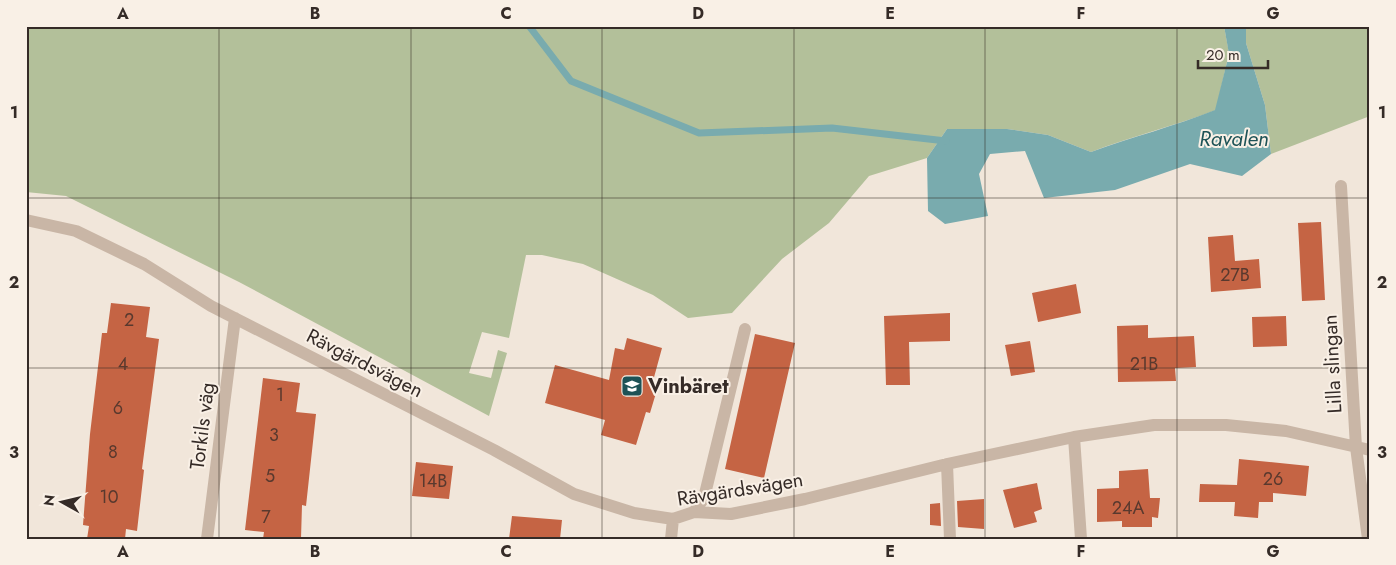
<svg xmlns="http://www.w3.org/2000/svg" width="1396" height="565" font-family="Jost,sans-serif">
  <rect width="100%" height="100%" fill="#f1e6da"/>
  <path fill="#b3c09a" d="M26 26H1224L1229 53 1216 110C1175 126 1132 136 1091 152L1048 135 1007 129H947L927 158 869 176 829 223 782 259 732 313 688 318 653 295 583 264 542 255H526L509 338 482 332 469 373 491 378 498 350 507 353 489 416 239 282 66 196 26 192Z
    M1246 26H1370V116L1271 154 1265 105 1246 43Z"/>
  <path fill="#79abae" d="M1224 26H1246V43L1265 105 1271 154 1242 176 1190 164 1115 190 1044 198 1025 151 990 154 979 174 988 216 945 224 928 211 927 158 947 129H1007L1048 135 1091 152C1132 137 1175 126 1215 110L1229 54Z"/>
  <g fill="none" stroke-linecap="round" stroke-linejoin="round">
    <path stroke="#79abae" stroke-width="7" d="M529 26 571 81 699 133 832 128 946 141"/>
  </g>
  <path fill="#c56444" d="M1321 222 1325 300 1302 301 1298 223Z
    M1233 235 1235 261 1259 259 1261 288 1211 292 1208 237Z
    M1076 284 1081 313 1038 322 1032 293Z
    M111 303 150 307 146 337 159 339 142 469 144 470 137 531 126 529 125 539H87L89 526 83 525 90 434 102 333H107Z
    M950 313V341L909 342 910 385H886L884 316Z
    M1286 316 1287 346 1253 347 1252 317Z
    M1148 325V338L1194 336 1196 367 1175 368 1176 381 1118 382 1117 326Z
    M755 334 795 343 764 478 725 469Z
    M627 338 662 348 653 381 658 383 656 393 650 413 646 412 636 445 601 435 605 420 545 403 555 365 609 380 615 348 624 350Z
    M1030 341 1035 372 1011 376 1005 345Z
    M263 378 300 383 296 412 316 414 306 506 302 505 301 539H263L264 532 245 530Z
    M1239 459 1309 466 1306 496 1273 493V502H1259L1258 518 1234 516 1235 502H1199L1200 484 1237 485Z
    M416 462 453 466 449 499 412 496Z
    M1148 469 1150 498H1160L1158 518 1152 517V527H1122V521L1097 522V489L1119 488V471Z
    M1037 483 1042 509 1034 512 1037 522 1014 528 1003 490Z
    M984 499V529L958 527 957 501Z
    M940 503 941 526 930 525V504Z
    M512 516 562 520 560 539H509Z"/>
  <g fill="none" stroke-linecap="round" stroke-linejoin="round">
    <path stroke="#c9b6a6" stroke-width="12" d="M1341 186 1356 447 1368 539
      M26 220 76 231 144 264 211 306 494 450 574 494 634 513 673 519 694 512 731 514 805 499 947 464 1074 437 1154 425H1226L1286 431 1370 450
      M1074 437 1081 539
      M947 464 950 539
      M694 512 704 498 745 329
      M207 539 235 318
      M671 539 673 519"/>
  </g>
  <path fill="none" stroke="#352b27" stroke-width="1" stroke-opacity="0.55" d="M219 26V539M411 26V539M602 26V539M794 26V539M985 26V539M1177 26V539M26 198H1370M26 368H1370"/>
  <defs>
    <g id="school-square" transform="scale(1.125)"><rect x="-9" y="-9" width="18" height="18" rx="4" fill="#1d5256" stroke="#f9f0e6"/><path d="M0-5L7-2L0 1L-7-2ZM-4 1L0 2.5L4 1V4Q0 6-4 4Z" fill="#fff"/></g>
  </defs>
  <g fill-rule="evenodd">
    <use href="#school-square" x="632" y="386"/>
  </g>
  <g text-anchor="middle" stroke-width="4" stroke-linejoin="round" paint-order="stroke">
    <g font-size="18" fill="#59392e">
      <text x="1235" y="281">27B</text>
      <text x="129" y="326">2</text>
      <text x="123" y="370">4</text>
      <text x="1144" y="370">21B</text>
      <text x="280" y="401">1</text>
      <text x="118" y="414">6</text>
      <text x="274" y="441">3</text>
      <text x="113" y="458">8</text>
      <text x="270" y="482">5</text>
      <text x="1273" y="485">26</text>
      <text x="433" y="487">14B</text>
      <text x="109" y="503">10</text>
      <text x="1128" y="514">24A</text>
      <text x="266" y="523">7</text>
    </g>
    <g font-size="20" fill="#352b27" stroke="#f9f0e6">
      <text transform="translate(365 363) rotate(27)" y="7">Rävgärdsvägen</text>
      <text transform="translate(1332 364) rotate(-93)" y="7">Lilla slingan</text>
      <text transform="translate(202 426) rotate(-83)" y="7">Torkils väg</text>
      <text transform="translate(740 489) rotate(-9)" y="7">Rävgärdsvägen</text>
    </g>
    <g font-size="20" font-weight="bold" fill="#352b27" stroke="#f9f0e6" text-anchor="start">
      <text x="648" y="393">Vinbäret</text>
    </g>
    <g font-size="21" font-style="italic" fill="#1d5256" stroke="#f9f0e6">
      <text x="1234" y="146">Ravalen</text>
    </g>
  </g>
  <rect width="1396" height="565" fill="none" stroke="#f9f0e6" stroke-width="55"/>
  <g transform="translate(62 502) rotate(278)" stroke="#f9f0e6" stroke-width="4" paint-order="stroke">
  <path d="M0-4L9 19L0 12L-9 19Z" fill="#352b27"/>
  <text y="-8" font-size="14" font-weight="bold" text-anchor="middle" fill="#352b27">N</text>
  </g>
  <path d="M1198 60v8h70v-8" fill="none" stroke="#352b27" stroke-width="2.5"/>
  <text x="1206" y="60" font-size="15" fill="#352b27" stroke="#f9f0e6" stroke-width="4" paint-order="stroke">20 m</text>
  <rect x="28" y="28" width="1340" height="510" fill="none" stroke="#352b27" stroke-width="2"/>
  <g font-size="16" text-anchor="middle" font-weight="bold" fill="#352b27">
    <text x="123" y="19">A</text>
    <text x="315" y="19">B</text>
    <text x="506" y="19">C</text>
    <text x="698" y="19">D</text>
    <text x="890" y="19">E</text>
    <text x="1081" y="19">F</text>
    <text x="1273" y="19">G</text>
    <text x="14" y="118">1</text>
    <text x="1382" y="118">1</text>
    <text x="14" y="288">2</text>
    <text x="1382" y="288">2</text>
    <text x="14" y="458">3</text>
    <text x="1382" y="458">3</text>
    <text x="123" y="557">A</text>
    <text x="315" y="557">B</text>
    <text x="506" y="557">C</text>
    <text x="698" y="557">D</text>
    <text x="890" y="557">E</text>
    <text x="1081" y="557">F</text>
    <text x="1273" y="557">G</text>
  </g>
</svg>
